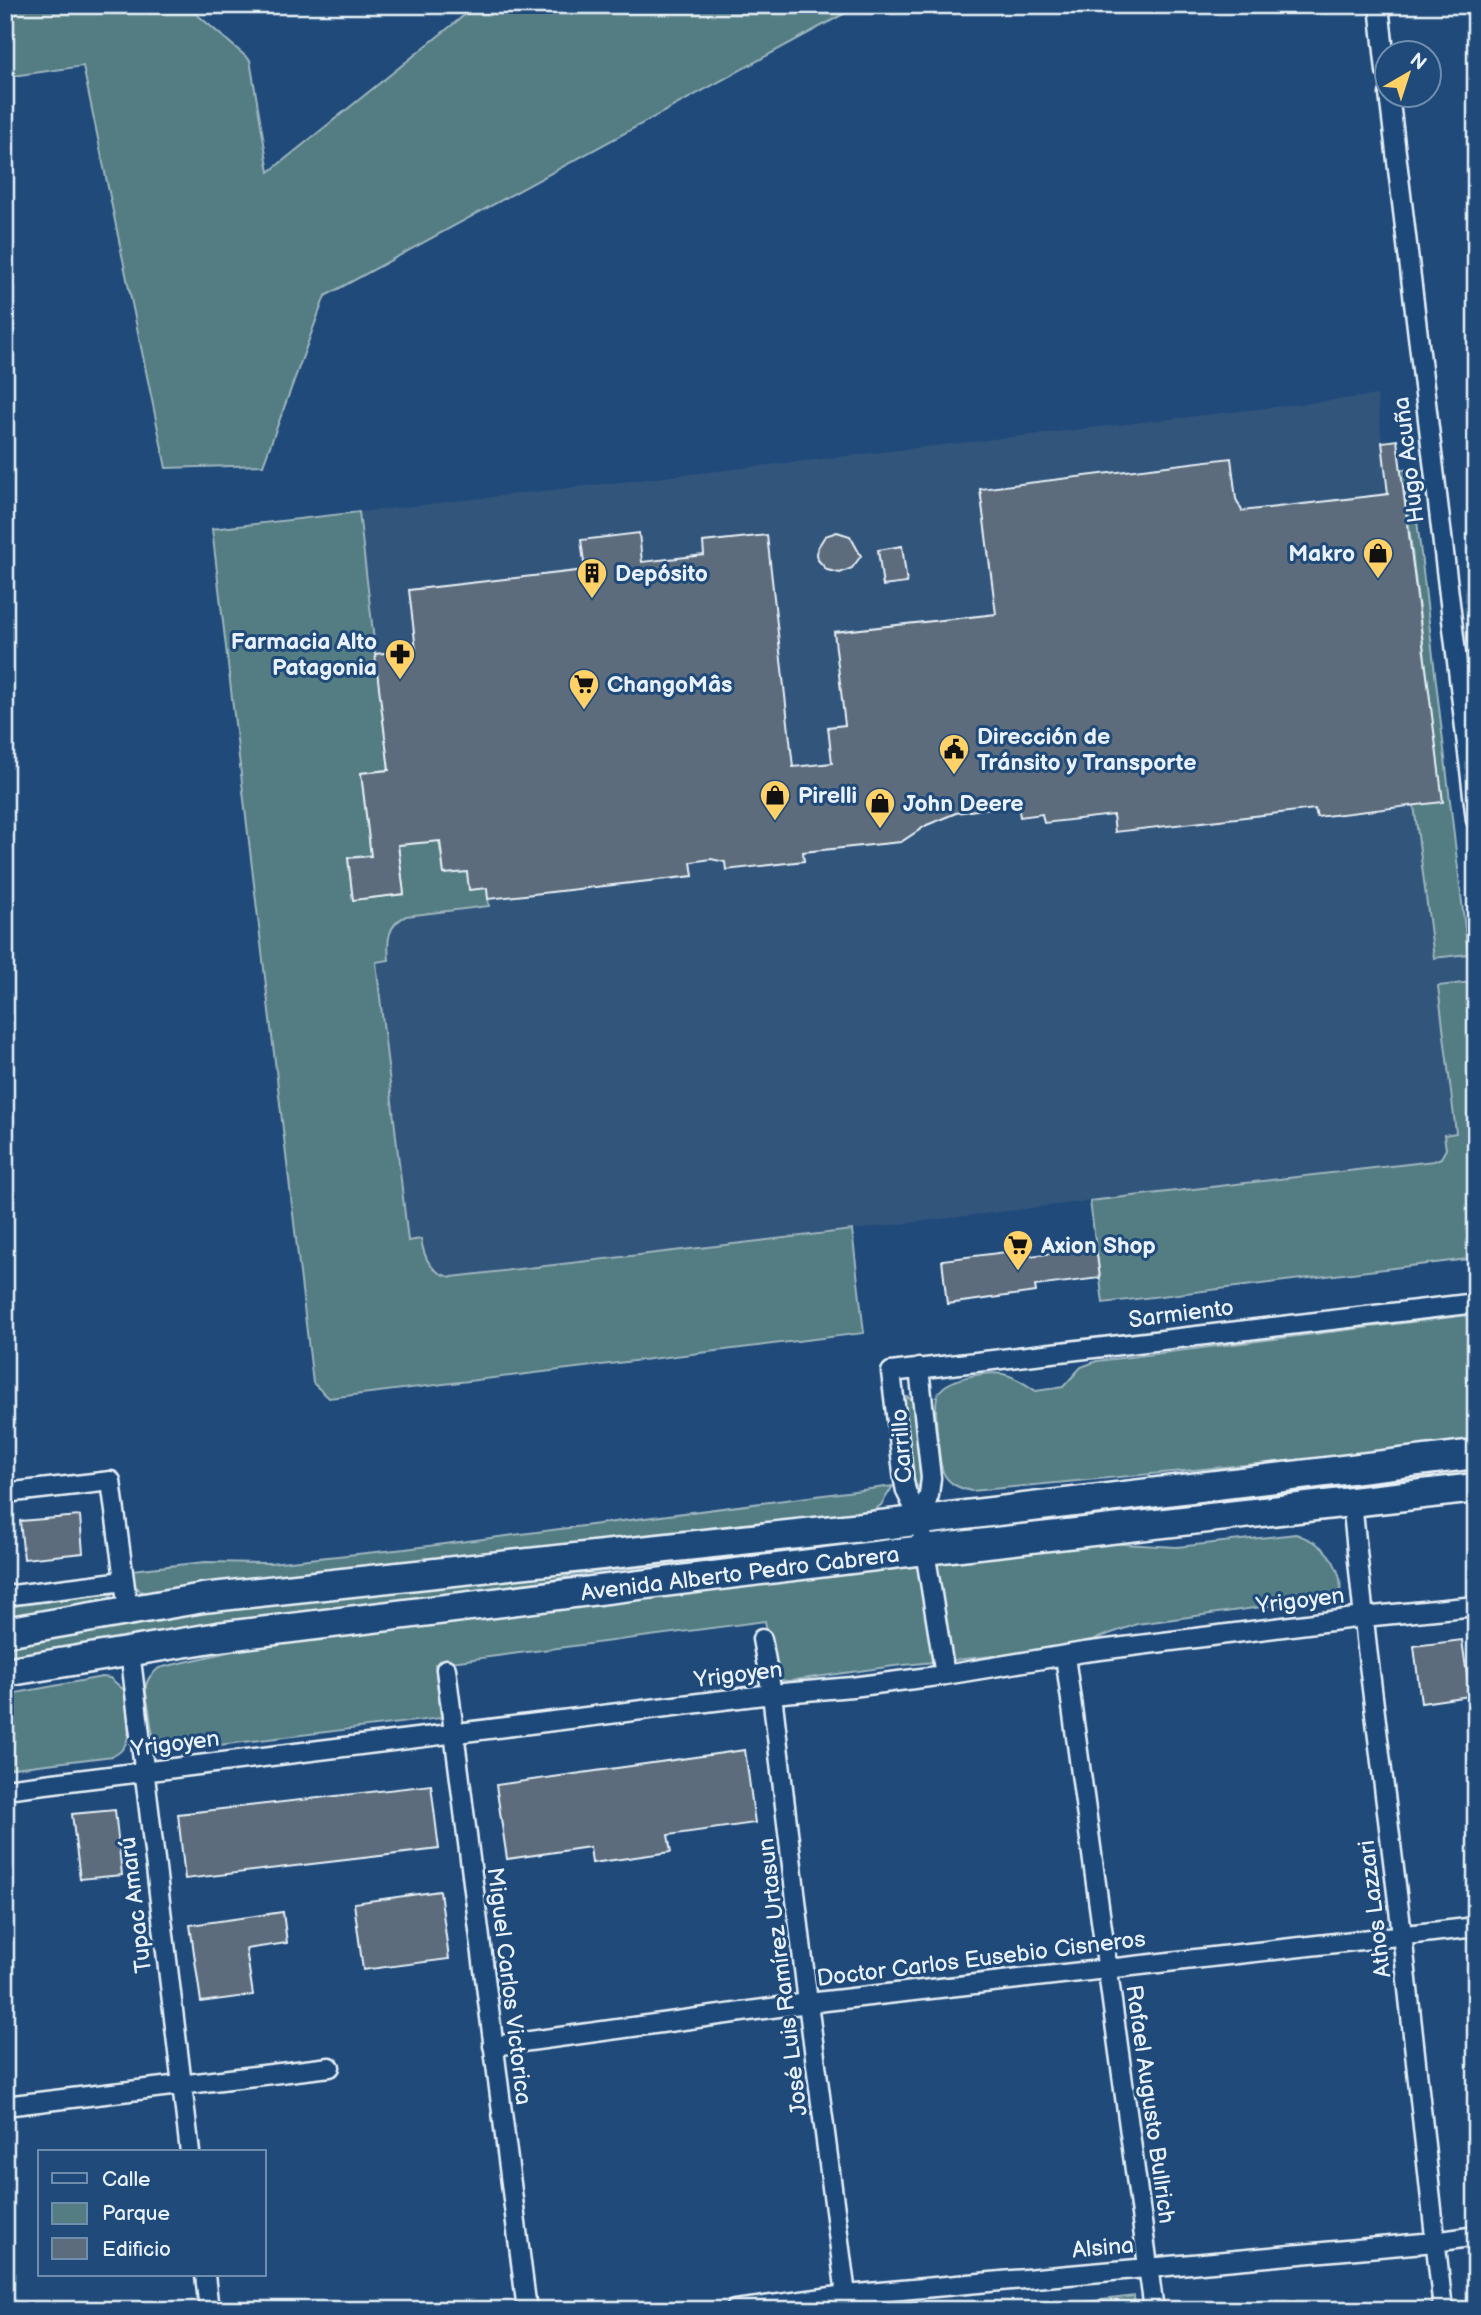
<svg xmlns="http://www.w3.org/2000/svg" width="1481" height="2315" font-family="'Balsamiq Sans',sans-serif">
  <rect width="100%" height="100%" fill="#1f4a7a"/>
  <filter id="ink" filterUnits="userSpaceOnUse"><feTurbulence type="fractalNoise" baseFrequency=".0143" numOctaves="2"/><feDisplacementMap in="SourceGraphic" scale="14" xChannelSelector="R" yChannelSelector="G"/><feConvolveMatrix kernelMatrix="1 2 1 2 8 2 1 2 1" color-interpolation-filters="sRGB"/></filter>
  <g filter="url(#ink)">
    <path fill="#31547b" d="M1377 395 1382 441 1397 440 1400 470 1411 469 1471 976 1476 1019V1258L1103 1303 1089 1201 852 1230 864 1333 329 1398 313 1383 212 529Z"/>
    <path fill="#537c83" stroke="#9eb6be" stroke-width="2" d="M5 5H186L250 60 269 172 477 5H860L325 296 263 465 166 468 83 66 5 77Z
      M1411 469 1468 954 1434 958 1414 805 1442 801 1405 492 1389 494 1386 472Z
      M359 512 389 770 361 773 371 855 348 858 353 900 404 894 398 845 439 841 444 874 467 872 470 890 487 888 489 906 406 916C387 925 387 941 389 960L376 962 408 1241 421 1239C424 1258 431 1274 452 1277L852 1230 864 1333 329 1398 313 1383 212 529Z
      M1471 982 1476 1019V1258L1103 1303 1090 1201 1434 1161 1441 1158 1446 1149 1444 1135 1456 1133 1438 986Z
      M1476 1314V1443L971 1491C960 1488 950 1485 944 1474 939 1465 933 1403 938 1394 946 1378 986 1371 1003 1374 1015 1376 1026 1385 1036 1391L1063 1387 1081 1367 1097 1361Z
      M908 1397 913 1402 922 1481 919 1488 914 1483 904 1401Z
      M1476 1467V1473L1455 1475 1412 1488 976 1538 973 1523Z
      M893 1486 881 1505 870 1513 149 1594 140 1591 134 1585 132 1570 205 1562 270 1563 405 1549Z
      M898 1533V1537L572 1575 499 1594 5 1660V1645L199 1613Z
      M1296 1534C1303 1537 1311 1540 1317 1544 1334 1556 1347 1582 1337 1600L1269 1606 1137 1624 1092 1640 1014 1654 894 1666 788 1681 780 1680 775 1673 765 1621 435 1664 441 1718 178 1750C150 1750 152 1731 149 1709 148 1702 145 1693 146 1686 147 1678 153 1673 159 1668L237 1650 465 1619 1104 1543 1177 1547Z
      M114 1593 105 1602 5 1620V1607Z
      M102 1677 110 1678 124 1690C126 1712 138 1745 113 1756L5 1769V1695Z
      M1134 2296 1135 2310H1021Z"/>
    <path fill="#5c6c7c" stroke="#e8f1f8" stroke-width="2" d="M1397 440 1443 802 1317 817 1315 809 1115 832 1113 815 1044 823 1042 814 1020 817 1018 804 956 813 927 825 901 842 803 852 804 861 726 870 725 862 711 859 691 862 693 876 488 899 487 888 469 890 467 872 444 874 440 841 398 845 404 894 353 900 348 858 371 856 361 773 389 770 375 654 416 650 409 590 585 570 581 540 639 533 642 562 704 555 703 542 767 535 793 767 832 763 828 727 845 725 834 632 996 614 980 489 1231 458 1236 499 1242 511 1388 494 1382 442Z
      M837 532 850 536 861 556 852 568 840 573 827 570 818 560 817 554 818 547 825 536Z
      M902 546 907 583 883 586 878 550Z
      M1096 1247 1100 1278 1035 1286 1036 1292 947 1304 942 1260 1030 1249 1031 1256Z
      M80 1516 83 1553 24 1559 20 1521Z
      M1462 1640 1470 1696 1421 1703 1414 1646Z
      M745 1750 755 1823 668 1835 671 1852 592 1863 590 1847 507 1859 496 1785Z
      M431 1785 439 1849 185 1879 178 1814Z
      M115 1810 122 1875 80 1879 72 1814Z
      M440 1891 449 1959 363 1970 354 1903Z
      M283 1912 287 1943 246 1949 253 1995 201 2002 190 1925Z"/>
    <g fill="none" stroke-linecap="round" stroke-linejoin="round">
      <g stroke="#e8f1f8" stroke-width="23">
        <path id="minor" d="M1379 5 1386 71
          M1389 94 1476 820
          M919 1368 931 1478 929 1495 920 1520
          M5 1493 111 1481 128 1610
          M1352 1502 1367 1648 1402 1934 1443 2310
          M5 1596 124 1581
          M762 1639 772 1694 808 2003 848 2310
          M130 1651 190 2152
          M1065 1656 1154 2310
          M446 1669 527 2310
          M945 1675 920 1520 906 1491 904 1481 891 1372 1476 1303
          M5 1789 772 1694 852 1687 945 1675 1084 1652 1363 1617 1476 1606
          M493 2046 808 2003 1476 1927
          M5 2106 330 2067
          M205 2275 209 2310
          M735 2310 846 2295 1435 2242 1476 2236"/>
      </g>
      <g stroke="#e8f1f8" stroke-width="33">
        <path id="primary" d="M5 1632 203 1598 890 1524 1476 1454
          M5 1672 218 1637 924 1550 1476 1488"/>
      </g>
      <use href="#minor" stroke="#1f4a7a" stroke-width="18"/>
      <use href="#primary" stroke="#1f4a7a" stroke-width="28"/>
    </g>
  </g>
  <defs>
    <g id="shop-pin" transform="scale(1.575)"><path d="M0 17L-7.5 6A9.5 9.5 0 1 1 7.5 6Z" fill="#ffd166" stroke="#1f4a7a"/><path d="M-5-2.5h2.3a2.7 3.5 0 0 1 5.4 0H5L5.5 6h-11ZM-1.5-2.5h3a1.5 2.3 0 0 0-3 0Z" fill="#111"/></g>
    <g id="building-pin" transform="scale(1.575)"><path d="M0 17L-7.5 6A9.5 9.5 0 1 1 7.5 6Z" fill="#ffd166" stroke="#1f4a7a"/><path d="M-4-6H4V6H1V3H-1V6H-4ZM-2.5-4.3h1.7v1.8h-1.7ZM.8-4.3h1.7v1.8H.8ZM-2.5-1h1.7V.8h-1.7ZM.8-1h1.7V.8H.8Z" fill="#111"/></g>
    <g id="pharmacy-pin" transform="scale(1.575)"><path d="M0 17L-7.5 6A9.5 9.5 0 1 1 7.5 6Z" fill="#ffd166" stroke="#1f4a7a"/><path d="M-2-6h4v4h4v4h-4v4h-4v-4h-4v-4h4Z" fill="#111"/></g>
    <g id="supermarket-pin" transform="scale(1.575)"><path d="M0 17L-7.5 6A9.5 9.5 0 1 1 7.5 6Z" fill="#ffd166" stroke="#1f4a7a"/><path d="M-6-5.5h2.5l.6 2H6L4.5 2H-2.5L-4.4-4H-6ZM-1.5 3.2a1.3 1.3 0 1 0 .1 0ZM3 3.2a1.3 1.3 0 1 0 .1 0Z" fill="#111"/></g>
    <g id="civic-pin" transform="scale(1.575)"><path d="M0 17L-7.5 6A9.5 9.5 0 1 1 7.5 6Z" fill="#ffd166" stroke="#1f4a7a"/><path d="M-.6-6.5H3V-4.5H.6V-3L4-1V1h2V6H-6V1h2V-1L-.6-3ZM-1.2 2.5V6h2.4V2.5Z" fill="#111"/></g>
  </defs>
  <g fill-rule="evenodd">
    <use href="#shop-pin" x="1378" y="553"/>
    <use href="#building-pin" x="592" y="573"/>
    <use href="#pharmacy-pin" x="400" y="654"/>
    <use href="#supermarket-pin" x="584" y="684"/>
    <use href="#civic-pin" x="954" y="749"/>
    <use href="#shop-pin" x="775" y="795"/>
    <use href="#shop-pin" x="880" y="803"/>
    <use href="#supermarket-pin" x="1018" y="1245"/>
  </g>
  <g text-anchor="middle" stroke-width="6" stroke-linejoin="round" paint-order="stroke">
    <g font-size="23" fill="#e8f1f8" stroke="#1f4a7a">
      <text transform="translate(1408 460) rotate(-97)" y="8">Hugo Acuña</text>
      <text transform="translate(1181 1313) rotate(-7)" y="8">Sarmiento</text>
      <text transform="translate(901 1446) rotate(-94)" y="8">Carrillo</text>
      <text transform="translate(740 1573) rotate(-7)" y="8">Avenida Alberto Pedro Cabrera</text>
      <text transform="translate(1300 1600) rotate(-7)" y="8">Yrigoyen</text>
      <text transform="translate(738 1674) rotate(-7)" y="8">Yrigoyen</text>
      <text transform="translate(175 1743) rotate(-7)" y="8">Yrigoyen</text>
      <text transform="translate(135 1905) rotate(-97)" y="8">Tupac Amarú</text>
      <text transform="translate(1374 1909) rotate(-97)" y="8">Athos Lazzari</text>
      <text transform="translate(981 1958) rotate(-7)" y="8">Doctor Carlos Eusebio Cisneros</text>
      <text transform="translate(782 1977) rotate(-97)" y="8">José Luis Ramírez Urtasun</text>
      <text transform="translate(510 1986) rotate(83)" y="8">Miguel Carlos Victorica</text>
      <text transform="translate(1151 2104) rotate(82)" y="8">Rafael Augusto Bullrich</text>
      <text transform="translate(1103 2247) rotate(-5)" y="8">Alsina</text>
    </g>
    <g font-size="23" font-weight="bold" fill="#e8f1f8" stroke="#1f4a7a" text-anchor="start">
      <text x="1355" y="561" text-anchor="end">Makro</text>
      <text x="615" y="581">Depósito</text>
      <text x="377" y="649" text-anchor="end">Farmacia Alto<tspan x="377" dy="26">Patagonia</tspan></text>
      <text x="607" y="692">ChangoMâs</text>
      <text x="977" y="744">Dirección de<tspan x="977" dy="26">Tránsito y Transporte</tspan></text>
      <text x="798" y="803">Pirelli</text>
      <text x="903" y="811">John Deere</text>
      <text x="1041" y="1253">Axion Shop</text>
    </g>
  </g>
  <rect width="1481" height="2315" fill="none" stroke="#1f4a7a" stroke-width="28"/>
  <rect x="14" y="14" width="1453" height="2287" fill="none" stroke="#e8f1f8" stroke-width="2.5" filter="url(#ink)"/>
  <rect x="38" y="2150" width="228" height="126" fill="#1f4a7a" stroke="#6f8dac" stroke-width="2"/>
  <rect x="52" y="2173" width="35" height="10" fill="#1f4a7a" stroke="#6f8dac" stroke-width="2"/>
  <text x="102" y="2186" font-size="21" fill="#e8f1f8">Calle</text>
  <rect x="52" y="2203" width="35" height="21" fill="#537c83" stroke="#6f8dac" stroke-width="2"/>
  <text x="102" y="2220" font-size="21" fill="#e8f1f8">Parque</text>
  <rect x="52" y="2238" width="35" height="21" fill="#5c6c7c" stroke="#6f8dac" stroke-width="2"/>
  <text x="102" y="2256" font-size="21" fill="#e8f1f8">Edificio</text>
  <g transform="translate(1408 74) rotate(39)"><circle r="33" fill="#1f4a7a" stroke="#6f8dac" stroke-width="2"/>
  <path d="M0-5L12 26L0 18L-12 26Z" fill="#ffd166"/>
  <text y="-10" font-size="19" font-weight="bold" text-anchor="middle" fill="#e8f1f8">N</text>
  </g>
</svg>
